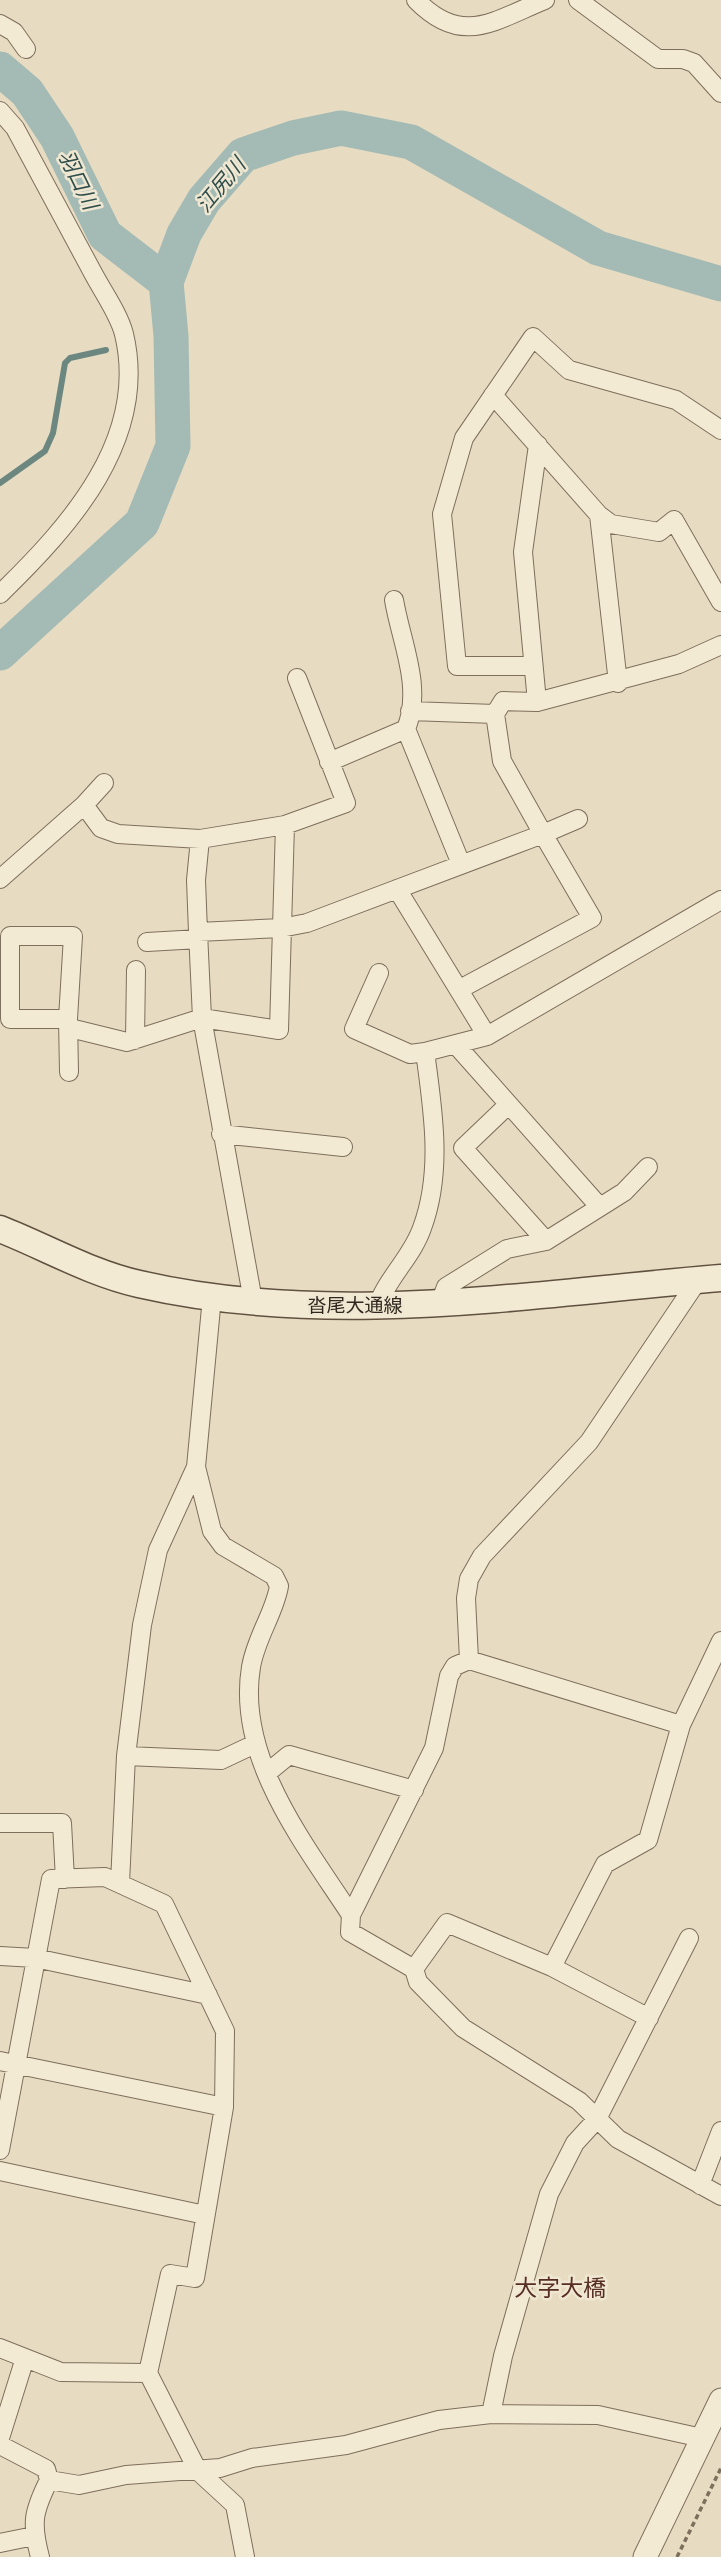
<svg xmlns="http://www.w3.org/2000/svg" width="721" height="2557" font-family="Georgia,'Noto Sans JP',serif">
  <rect width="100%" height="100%" fill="#e7dcc2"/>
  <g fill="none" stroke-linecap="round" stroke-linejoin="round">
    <path stroke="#6c8780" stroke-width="6" d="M0 483 45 451 53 433 65 363 70 358 106 350"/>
    <path stroke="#a4bab4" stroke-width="35" d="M0 69 27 92 57 137 105 235 166 282
      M0 653 142 523 173 446 171 336 166 282 184 234 204 200 243 155 293 138 341 128 411 142 598 248 721 284"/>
    <g stroke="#7e6e5c" stroke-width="20">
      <path id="minor" d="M416 0C462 47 493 21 545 0
        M578 0 658 59H683L694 63 721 93
        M0 24 14 32 26 49
        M0 111 15 128C41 176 67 225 93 273 103 292 119 314 124 334 149 439 70 526 0 594
        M493 395 599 515 611 524 659 532 674 520 721 602
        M538 445 523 552 537 702 679 664 721 645
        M599 515 618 683
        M533 666H457L442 514 464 438 533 337 569 370 676 400 721 430
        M410 711 495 714
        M406 729 461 864
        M329 762 406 729C423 687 401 642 394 600
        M84 805 104 783
        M0 879 84 805 101 828 118 834 200 839 285 825 346 803 297 678
        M397 889 487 1036
        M198 932 196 880 200 839
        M147 942 199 939
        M379 973 354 1029 410 1054 425 1052
        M460 989 592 918 543 834 578 819
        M68 1019H10V936H73L68 1019 69 1072
        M70 1028 127 1042 202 1018 279 1030 285 825
        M135 1040 136 970
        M457 1046 598 1205
        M508 1105 463 1148 546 1241
        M221 1134 343 1147
        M212 1297 196 1467 212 1531 223 1546 274 1576 279 1586C275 1612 256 1637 251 1667 236 1758 304 1843 351 1915
        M253 1301 202 1018 198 932 281 928 307 923 543 834 502 761 495 714 503 701 537 702
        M440 1303 446 1287 507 1249 546 1241 624 1192 648 1167
        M377 1307C387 1278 412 1257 422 1228 443 1172 433 1110 425 1052L487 1036 721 900
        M469 1660 466 1598 469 1579 482 1556 589 1442 698 1280
        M681 1725 721 1641
        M126 1756 221 1760 255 1744
        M267 1773 289 1755 414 1790
        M0 1823H62L65 1879
        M120 1883 126 1756 142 1625 158 1550 196 1467
        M0 1956 35 1958 208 1995
        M552 1967 605 1864 648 1840 681 1725 469 1660 455 1666 449 1676 434 1748 351 1915 350 1932 414 1969 418 1982 463 2028 579 2101 618 2139 721 2196
        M414 1969 447 1923 552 1967 649 2018
        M0 2061 224 2107
        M0 2150 51 1879 105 1877 164 1904 225 2031 224 2107 195 2278 170 2274 148 2373 198 2471 235 2505 245 2557
        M0 2171 205 2215
        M700 2185 721 2131
        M0 2348 61 2372 148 2373
        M491 2414 503 2356 549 2194 575 2143 597 2119 689 1938
        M0 2438 25 2358
        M0 2445 46 2469 49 2480 79 2485 126 2475 220 2468 252 2458 346 2445 439 2420 491 2414 598 2415 702 2438
        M0 2543 34 2536
        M40 2557C31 2523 33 2512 49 2480"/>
    </g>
    <g stroke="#7e6e5c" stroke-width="25">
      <path id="tertiary" d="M645 2557 721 2400"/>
    </g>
    <g stroke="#60503f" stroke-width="29">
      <path id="secondary" d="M0 1229C46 1247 90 1273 139 1284 331 1328 528 1294 721 1278"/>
    </g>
    <path stroke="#7e6e5c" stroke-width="3.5" stroke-dasharray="5 3.5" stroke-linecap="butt" d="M677 2557 721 2468"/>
    <use href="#minor" stroke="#f3ead4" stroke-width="18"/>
    <use href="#tertiary" stroke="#f3ead4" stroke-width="23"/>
    <use href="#secondary" stroke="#f3ead4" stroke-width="26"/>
  </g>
  <g text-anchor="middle" stroke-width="5" stroke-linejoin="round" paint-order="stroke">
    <g font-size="19" fill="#30271e" stroke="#efe7d1">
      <text x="355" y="1312">沓尾大通線</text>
    </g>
    <g font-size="21" font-style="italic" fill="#2f4e4c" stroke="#efe7d1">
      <text transform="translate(78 180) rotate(64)" y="7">羽口川</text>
      <text transform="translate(221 185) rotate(-50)" y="7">江尻川</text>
    </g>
    <g font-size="23" fill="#572e23" stroke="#efe7d1">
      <text x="560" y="2296">大字大橋</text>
    </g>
  </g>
</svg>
